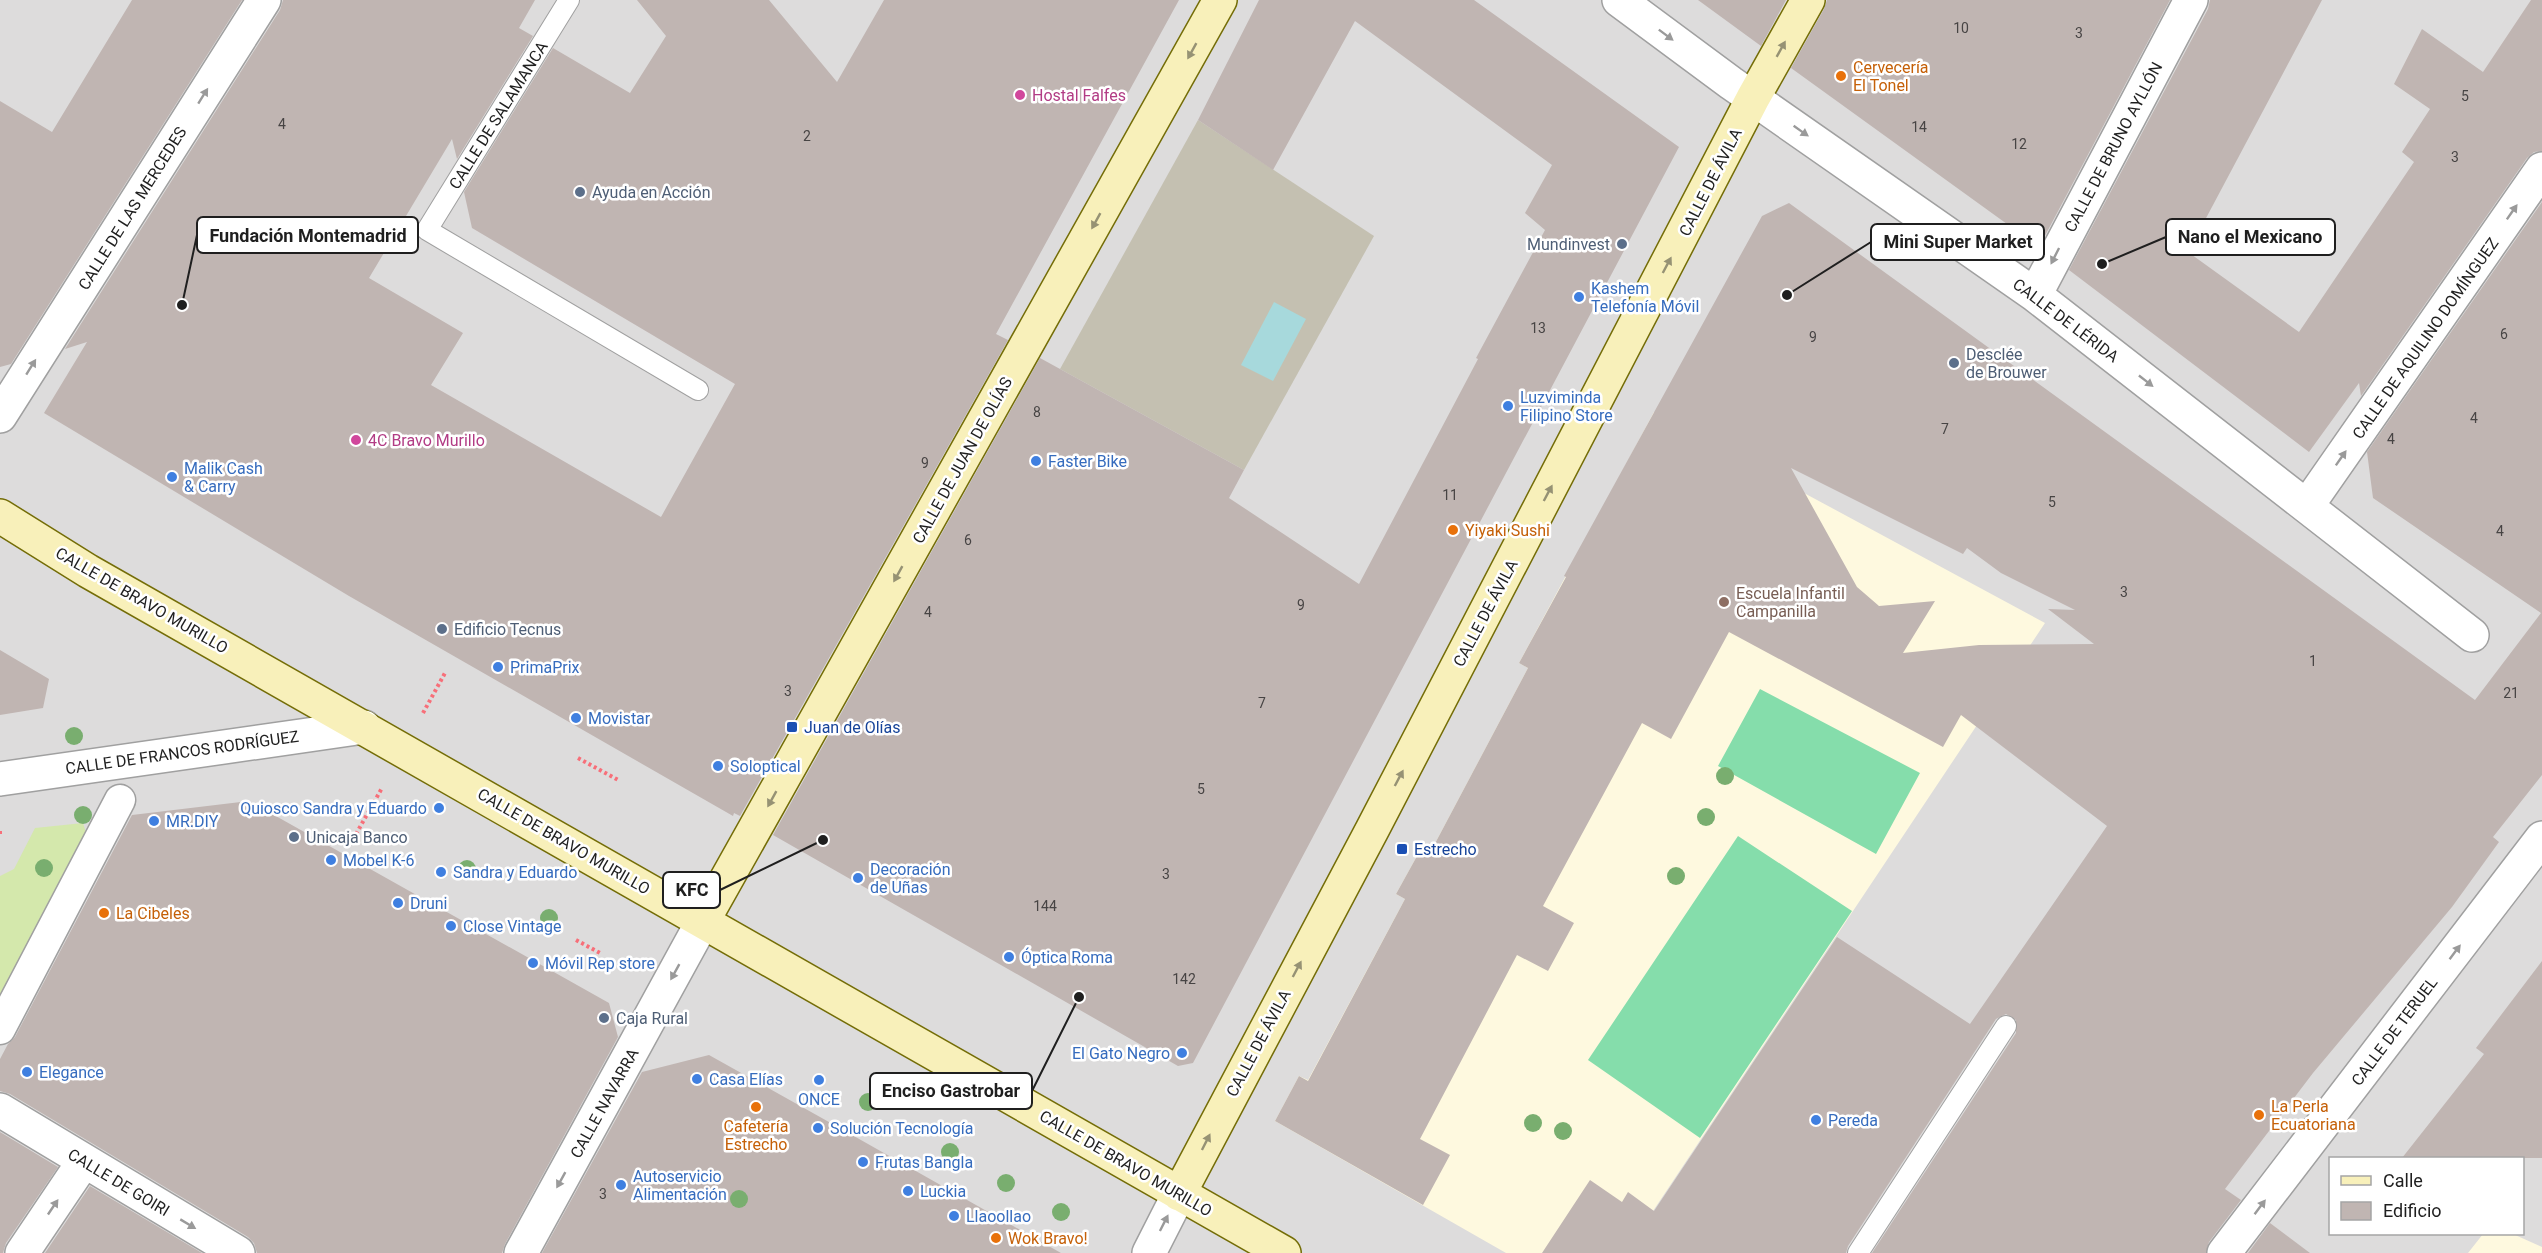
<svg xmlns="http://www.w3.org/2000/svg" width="2542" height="1253" font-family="Roboto,sans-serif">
  <rect width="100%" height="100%" fill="#efeae5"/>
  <path fill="#dddcdc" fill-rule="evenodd" d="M0 0H2542V1253H0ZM2330 1158H2522V1234H2330Z"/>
  <path fill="#fef9df" d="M1654 412 2045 623 1625 1253H1506L1275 1121 1299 1076 1308 1080 1405 899 1396 894 1422 847 1431 851 1528 668 1519 663Z
    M2483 1234H2513L2542 1247V1253H2468Z"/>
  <path fill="#c4c0b1" d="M1198 120 1374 236 1244 470 1060 369Z"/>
  <path fill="#d4e8ac" d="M83 823 87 836 0 1004V876L14 869 35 828Z"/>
  <path fill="#85ddab" d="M1760 689 1920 773 1876 854 1718 766Z
    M1738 836 1852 911 1700 1138 1588 1060Z"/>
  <path fill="#a7d9dc" d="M1274 302 1306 319 1273 381 1241 365Z"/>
  <path fill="#c0b5b2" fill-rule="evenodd" d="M132 0H242L11 364 0 367V101L52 132Z
    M283 0H535L519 28 533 36 457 159 452 139 369 278 463 333 431 385 661 517 735 384 472 228 464 192 553 48 630 93 666 36 637 0H769L837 82 884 0H1179L996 334 1008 340 740 816 734 813 733 816 349 596 44 413 87 342 65 349 280 10Z
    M1259 0H1474L1679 147 1193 1063 1178 1066 773 835 1040 358 1244 470 1229 498 1359 584 1478 359 1476 358 1545 230 1525 213 1552 165 1355 21 1273 170 1198 120Z
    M1698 0H1786L1761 46Z
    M1827 0H2170L2039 247 1791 68 1824 9Z
    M2210 0H2322L2188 252 2299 332 2414 162 2402 152 2430 109 2394 84 2422 29 2483 72 2531 0H2542V151L2534 152 2527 158 2361 396 2359 383 2309 452 2069 270 2208 9Z
    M2542 202V775L2493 837 2499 842 2452 907 2313 1073 2225 1189 2241 1200 2209 1242 2206 1253H1872L2016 1033V1020L2006 1014 1996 1019 1848 1246 1846 1253H1542L1590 1180 1622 1202 1628 1192 1654 1211 1837 937 1970 1024 2107 826 1961 715 1943 747 1729 632 1671 739 1642 723 1543 906 1574 923 1548 971 1517 955 1420 1139 1450 1155 1423 1205 1275 1121 1299 1076 1308 1081 1405 899 1396 894 1422 847 1431 851 1528 668 1519 663 1566 577 1564 576 1762 216 1789 203 2475 700 2541 613 2373 498 2367 452ZM1791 468 1963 554 1967 548 2001 573 2075 610 2048 609 2094 644 1979 645 1903 653 1935 601 1879 606 1864 593 1857 587Z
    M0 650 49 679 43 708 0 715Z
    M249 801 609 1003 618 1037 505 1244 502 1253H257L254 1243 248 1237 10 1094 0 1091V1059L8 1044 15 1037 132 815Z
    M2542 961V1158H2402L2484 1054 2476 1048Z
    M709 1055 845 1131 1061 1253H542L642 1072Z
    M0 1132 58 1167 6 1243 3 1253H0Z
    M90 1186 202 1253H45Z
    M2270 1223 2310 1253H2248Z"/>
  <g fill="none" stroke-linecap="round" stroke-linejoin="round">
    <g stroke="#a0a0a0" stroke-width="22">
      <path id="service" d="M569 0 427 230 698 390
        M1858 1253 2006 1026"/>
    </g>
    <g stroke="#a0a0a0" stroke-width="33">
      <path id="pedestrian" d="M0 1029 120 800"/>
    </g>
    <g stroke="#a0a0a0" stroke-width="36">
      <path id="minor" d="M1619 0 1731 83 2035 295 2472 635
        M2035 295 2191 0
        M0 416 264 0
        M2307 506 2542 169
        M0 1110 238 1253
        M22 1253 84 1161
        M521 1253 703 921
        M1149 1253 1179 1194
        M2224 1253 2542 838"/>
    </g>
    <g stroke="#a0a0a0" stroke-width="36">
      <path id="tertiary" d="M0 779 364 727"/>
    </g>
    <g stroke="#746d07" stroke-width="36">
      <path id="secondary" d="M0 516 88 571 1284 1253
        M703 921 1220 0
        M1179 1194 1372 830 1753 98 1808 0"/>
    </g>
    <path stroke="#f76f79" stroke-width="4" stroke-dasharray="3 3" stroke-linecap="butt" d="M423 713 445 673
      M578 758 620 781
      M0 831V834
      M356 834 382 788
      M576 940 600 953"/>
    <use href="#service" stroke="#fff" stroke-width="20"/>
    <use href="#pedestrian" stroke="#fff" stroke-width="30"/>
    <use href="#minor" stroke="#fff" stroke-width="33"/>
    <use href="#tertiary" stroke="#fff" stroke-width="33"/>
    <use href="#secondary" stroke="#f8f0ba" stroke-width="33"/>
  </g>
  <g fill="#79ae6f">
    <circle cx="74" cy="736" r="9"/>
    <circle cx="1725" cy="776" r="9"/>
    <circle cx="83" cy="815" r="9"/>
    <circle cx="1706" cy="817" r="9"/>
    <circle cx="44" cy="868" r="9"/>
    <circle cx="467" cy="869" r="9"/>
    <circle cx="1676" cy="876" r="9"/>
    <circle cx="549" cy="918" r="9"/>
    <circle cx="868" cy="1102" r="9"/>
    <circle cx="1533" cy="1123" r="9"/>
    <circle cx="1563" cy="1131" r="9"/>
    <circle cx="950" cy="1152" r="9"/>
    <circle cx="1006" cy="1183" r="9"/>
    <circle cx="739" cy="1199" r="9"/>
    <circle cx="1061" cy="1212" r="9"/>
  </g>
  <defs><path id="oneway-solid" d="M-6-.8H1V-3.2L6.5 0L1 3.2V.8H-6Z" transform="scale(1.5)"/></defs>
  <g fill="#9a9a9a">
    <use href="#oneway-solid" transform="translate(1666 35) rotate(37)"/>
    <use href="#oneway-solid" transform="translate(203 96) rotate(-58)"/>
    <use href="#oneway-solid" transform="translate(1801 131) rotate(35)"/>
    <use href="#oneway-solid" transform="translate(2512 212) rotate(-55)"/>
    <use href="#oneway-solid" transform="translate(2055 256) rotate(117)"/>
    <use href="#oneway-solid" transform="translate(31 367) rotate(-58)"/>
    <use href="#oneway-solid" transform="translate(2146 381) rotate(38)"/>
    <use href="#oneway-solid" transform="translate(2341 458) rotate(-55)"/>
    <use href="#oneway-solid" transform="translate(2455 952) rotate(-53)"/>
    <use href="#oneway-solid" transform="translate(675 972) rotate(119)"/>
    <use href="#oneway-solid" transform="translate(561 1180) rotate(119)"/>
    <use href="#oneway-solid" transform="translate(53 1207) rotate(-56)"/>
    <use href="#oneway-solid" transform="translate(2260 1207) rotate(-53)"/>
    <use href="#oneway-solid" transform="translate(1164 1223) rotate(-63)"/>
    <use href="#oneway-solid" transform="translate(188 1224) rotate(31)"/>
  </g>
  <g fill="#969274">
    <use href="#oneway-solid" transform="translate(1781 49) rotate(-61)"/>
    <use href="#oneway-solid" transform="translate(1192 51) rotate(119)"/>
    <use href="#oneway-solid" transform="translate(1096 221) rotate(119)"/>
    <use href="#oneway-solid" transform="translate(1667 265) rotate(-62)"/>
    <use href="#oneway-solid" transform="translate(1548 493) rotate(-62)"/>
    <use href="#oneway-solid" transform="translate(898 574) rotate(119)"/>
    <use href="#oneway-solid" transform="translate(1399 778) rotate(-62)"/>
    <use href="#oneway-solid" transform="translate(772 799) rotate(119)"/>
    <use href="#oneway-solid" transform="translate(1297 969) rotate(-62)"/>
    <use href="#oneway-solid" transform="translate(1206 1142) rotate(-63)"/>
  </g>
  <g fill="#e8710a" stroke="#fff" stroke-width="2">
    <circle cx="1841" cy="76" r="6"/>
    <circle cx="1453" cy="530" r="6"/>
    <circle cx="104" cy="913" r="6"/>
    <circle cx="756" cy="1107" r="6"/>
    <circle cx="2259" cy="1115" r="6"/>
    <circle cx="996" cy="1238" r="6"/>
  </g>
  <g fill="#d1479c" stroke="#fff" stroke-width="2">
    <circle cx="1020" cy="95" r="6"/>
    <circle cx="356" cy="440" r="6"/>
  </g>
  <g fill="#5c6f8a" stroke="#fff" stroke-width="2">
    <circle cx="580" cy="192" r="6"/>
    <circle cx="1622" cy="244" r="6"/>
    <circle cx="1954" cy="363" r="6"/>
    <circle cx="442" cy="629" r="6"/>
    <circle cx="294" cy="837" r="6"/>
    <circle cx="604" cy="1018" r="6"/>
  </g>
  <g fill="#3f7fe0" stroke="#fff" stroke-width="2">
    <circle cx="1579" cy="297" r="6"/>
    <circle cx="1508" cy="406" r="6"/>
    <circle cx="1036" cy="461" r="6"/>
    <circle cx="172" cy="477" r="6"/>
    <circle cx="498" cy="667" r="6"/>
    <circle cx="576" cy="718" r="6"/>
    <circle cx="718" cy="766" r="6"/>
    <circle cx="439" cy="808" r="6"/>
    <circle cx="154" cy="821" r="6"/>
    <circle cx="331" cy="860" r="6"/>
    <circle cx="441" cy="872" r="6"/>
    <circle cx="858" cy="878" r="6"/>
    <circle cx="398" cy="903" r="6"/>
    <circle cx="451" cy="926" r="6"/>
    <circle cx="1009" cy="957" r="6"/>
    <circle cx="533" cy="963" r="6"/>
    <circle cx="1182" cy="1053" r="6"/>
    <circle cx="27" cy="1072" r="6"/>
    <circle cx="697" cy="1079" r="6"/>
    <circle cx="819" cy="1080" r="6"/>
    <circle cx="1816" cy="1120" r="6"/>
    <circle cx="818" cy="1128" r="6"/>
    <circle cx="863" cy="1162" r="6"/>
    <circle cx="621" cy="1185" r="6"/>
    <circle cx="908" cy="1191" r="6"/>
    <circle cx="954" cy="1216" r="6"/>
  </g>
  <circle fill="#8d6e63" stroke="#fff" stroke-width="2" cx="1724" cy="602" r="6"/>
  <g fill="#1a4fb4" stroke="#fff" stroke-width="2">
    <rect x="786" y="721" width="12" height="12" rx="3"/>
    <rect x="1396" y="843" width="12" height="12" rx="3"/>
  </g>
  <g text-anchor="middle" stroke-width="5" stroke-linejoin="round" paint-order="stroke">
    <g font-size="14" fill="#474444">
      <text x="1961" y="33">10</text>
      <text x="2079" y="38">3</text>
      <text x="2465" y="101">5</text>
      <text x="282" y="129">4</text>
      <text x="1919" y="132">14</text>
      <text x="807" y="141">2</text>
      <text x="2019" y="149">12</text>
      <text x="2455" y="162">3</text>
      <text x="1538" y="333">13</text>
      <text x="2504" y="339">6</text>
      <text x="1813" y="342">9</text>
      <text x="1037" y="417">8</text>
      <text x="2474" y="423">4</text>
      <text x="1945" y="434">7</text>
      <text x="2391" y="444">4</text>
      <text x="925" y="468">9</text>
      <text x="1450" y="500">11</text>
      <text x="2052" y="507">5</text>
      <text x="2500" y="536">4</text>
      <text x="968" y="545">6</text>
      <text x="2124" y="597">3</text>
      <text x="1301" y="610">9</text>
      <text x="928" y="617">4</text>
      <text x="2313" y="666">1</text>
      <text x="788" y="696">3</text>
      <text x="2511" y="698">21</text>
      <text x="1262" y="708">7</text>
      <text x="1201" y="794">5</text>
      <text x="1166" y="879">3</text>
      <text x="1045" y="911">144</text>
      <text x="1184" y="984">142</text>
      <text x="603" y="1199">3</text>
    </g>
    <g font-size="16" fill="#c56008" stroke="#fff" text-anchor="start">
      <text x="1853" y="73">Cervecería<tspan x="1853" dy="18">El Tonel</tspan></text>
      <text x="1465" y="536">Yiyaki Sushi</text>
      <text x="116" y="919">La Cibeles</text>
      <text x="2271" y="1112">La Perla<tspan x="2271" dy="18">Ecuatoriana</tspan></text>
      <text x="756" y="1132" text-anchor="middle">Cafetería<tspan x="756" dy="18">Estrecho</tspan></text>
      <text x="1008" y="1244">Wok Bravo!</text>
    </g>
    <g font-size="16" fill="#b23c85" stroke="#fff" text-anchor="start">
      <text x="1032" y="101">Hostal Falfes</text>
      <text x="368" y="446">4C Bravo Murillo</text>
    </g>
    <g font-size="16" fill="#1f1f1f" stroke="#fff">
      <text transform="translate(498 115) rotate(-58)" y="6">CALLE DE SALAMANCA</text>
      <text transform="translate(2113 147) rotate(-62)" y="6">CALLE DE BRUNO AYLLÓN</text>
      <text transform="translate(1710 182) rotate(-63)" y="6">CALLE DE ÁVILA</text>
      <text transform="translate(132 208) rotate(-58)" y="6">CALLE DE LAS MERCEDES</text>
      <text transform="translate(2066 320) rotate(37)" y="6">CALLE DE LÉRIDA</text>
      <text transform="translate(2425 338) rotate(-55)" y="6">CALLE DE AQUILINO DOMÍNGUEZ</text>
      <text transform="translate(962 460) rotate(-61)" y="6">CALLE DE JUAN DE OLÍAS</text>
      <text transform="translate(142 600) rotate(30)" y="6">CALLE DE BRAVO MURILLO</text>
      <text transform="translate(1485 613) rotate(-62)" y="6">CALLE DE ÁVILA</text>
      <text transform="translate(182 752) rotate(-8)" y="6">CALLE DE FRANCOS RODRÍGUEZ</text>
      <text transform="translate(564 841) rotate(30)" y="6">CALLE DE BRAVO MURILLO</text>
      <text transform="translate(2394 1031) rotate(-53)" y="6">CALLE DE TERUEL</text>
      <text transform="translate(1258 1043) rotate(-62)" y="6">CALLE DE ÁVILA</text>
      <text transform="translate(604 1103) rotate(-61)" y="6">CALLE NAVARRA</text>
      <text transform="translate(1126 1163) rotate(30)" y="6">CALLE DE BRAVO MURILLO</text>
      <text transform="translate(119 1182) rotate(31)" y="6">CALLE DE GOIRI</text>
    </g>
    <g font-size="16" fill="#4e5e75" stroke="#fff" text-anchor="start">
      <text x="592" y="198">Ayuda en Acción</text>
      <text x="1610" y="250" text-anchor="end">Mundinvest</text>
      <text x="1966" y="360">Desclée<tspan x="1966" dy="18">de Brouwer</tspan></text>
      <text x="454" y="635">Edificio Tecnus</text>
      <text x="306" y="843">Unicaja Banco</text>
      <text x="616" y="1024">Caja Rural</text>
    </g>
    <g font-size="16" fill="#366cbe" stroke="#fff" text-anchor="start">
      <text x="1591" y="294">Kashem<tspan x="1591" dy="18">Telefonía Móvil</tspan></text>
      <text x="1520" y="403">Luzviminda<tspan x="1520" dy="18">Filipino Store</tspan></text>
      <text x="1048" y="467">Faster Bike</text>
      <text x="184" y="474">Malik Cash<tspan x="184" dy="18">&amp; Carry</tspan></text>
      <text x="510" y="673">PrimaPrix</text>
      <text x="588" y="724">Movistar</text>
      <text x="730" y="772">Soloptical</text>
      <text x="427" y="814" text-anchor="end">Quiosco Sandra y Eduardo</text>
      <text x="166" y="827">MR.DIY</text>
      <text x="343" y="866">Mobel K-6</text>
      <text x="870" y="875">Decoración<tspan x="870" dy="18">de Uñas</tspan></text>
      <text x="453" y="878">Sandra y Eduardo</text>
      <text x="410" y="909">Druni</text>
      <text x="463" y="932">Close Vintage</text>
      <text x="1021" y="963">Óptica Roma</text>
      <text x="545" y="969">Móvil Rep store</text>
      <text x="1170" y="1059" text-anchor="end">El Gato Negro</text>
      <text x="39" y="1078">Elegance</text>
      <text x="709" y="1085">Casa Elías</text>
      <text x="819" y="1105" text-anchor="middle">ONCE</text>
      <text x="1828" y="1126">Pereda</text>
      <text x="830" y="1134">Solución Tecnología</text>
      <text x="875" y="1168">Frutas Bangla</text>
      <text x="633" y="1182">Autoservicio<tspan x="633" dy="18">Alimentación</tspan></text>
      <text x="920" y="1197">Luckia</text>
      <text x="966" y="1222">Llaoollao</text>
    </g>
    <g font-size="16" fill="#785e54" stroke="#fff" text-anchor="start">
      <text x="1736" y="599">Escuela Infantil<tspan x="1736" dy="18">Campanilla</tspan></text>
    </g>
    <g font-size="16" fill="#164399" stroke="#fff" text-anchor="start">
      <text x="804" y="733">Juan de Olías</text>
      <text x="1414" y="855">Estrecho</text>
    </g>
  </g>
  <path fill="none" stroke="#1f1f1f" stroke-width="2" d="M182 305L197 235M2102 264L2166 237M1787 295L1871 242M823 840L720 890M1079 997L1032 1091"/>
  <g fill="#1f1f1f" stroke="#fff" stroke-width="2">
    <circle cx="182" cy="305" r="6"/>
    <circle cx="2102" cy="264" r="6"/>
    <circle cx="1787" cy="295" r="6"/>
    <circle cx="823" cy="840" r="6"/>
    <circle cx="1079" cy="997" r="6"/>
  </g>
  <g fill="#fff" stroke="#1f1f1f" stroke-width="2">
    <rect x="197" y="217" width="221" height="36" rx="6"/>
    <rect x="2166" y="219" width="169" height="36" rx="6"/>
    <rect x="1871" y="224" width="173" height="36" rx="6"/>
    <rect x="663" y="872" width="57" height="36" rx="6"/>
    <rect x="870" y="1073" width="162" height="36" rx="6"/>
  </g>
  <g font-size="18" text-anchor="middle" font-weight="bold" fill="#1f1f1f">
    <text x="308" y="242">Fundación Montemadrid</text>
    <text x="2250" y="243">Nano el Mexicano</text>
    <text x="1958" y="248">Mini Super Market</text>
    <text x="692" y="896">KFC</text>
    <text x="951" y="1097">Enciso Gastrobar</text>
  </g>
  <rect x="2329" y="1157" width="195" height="78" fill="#ffffff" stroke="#a5a5a5" stroke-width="1.5"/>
  <rect x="2341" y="1176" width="30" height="9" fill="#f8f0ba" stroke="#a5a5a5" stroke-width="1.5"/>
  <text x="2383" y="1187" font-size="18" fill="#1f1f1f">Calle</text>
  <rect x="2341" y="1202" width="30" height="18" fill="#c0b5b2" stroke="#a5a5a5" stroke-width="1.5"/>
  <text x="2383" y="1217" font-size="18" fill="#1f1f1f">Edificio</text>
</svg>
